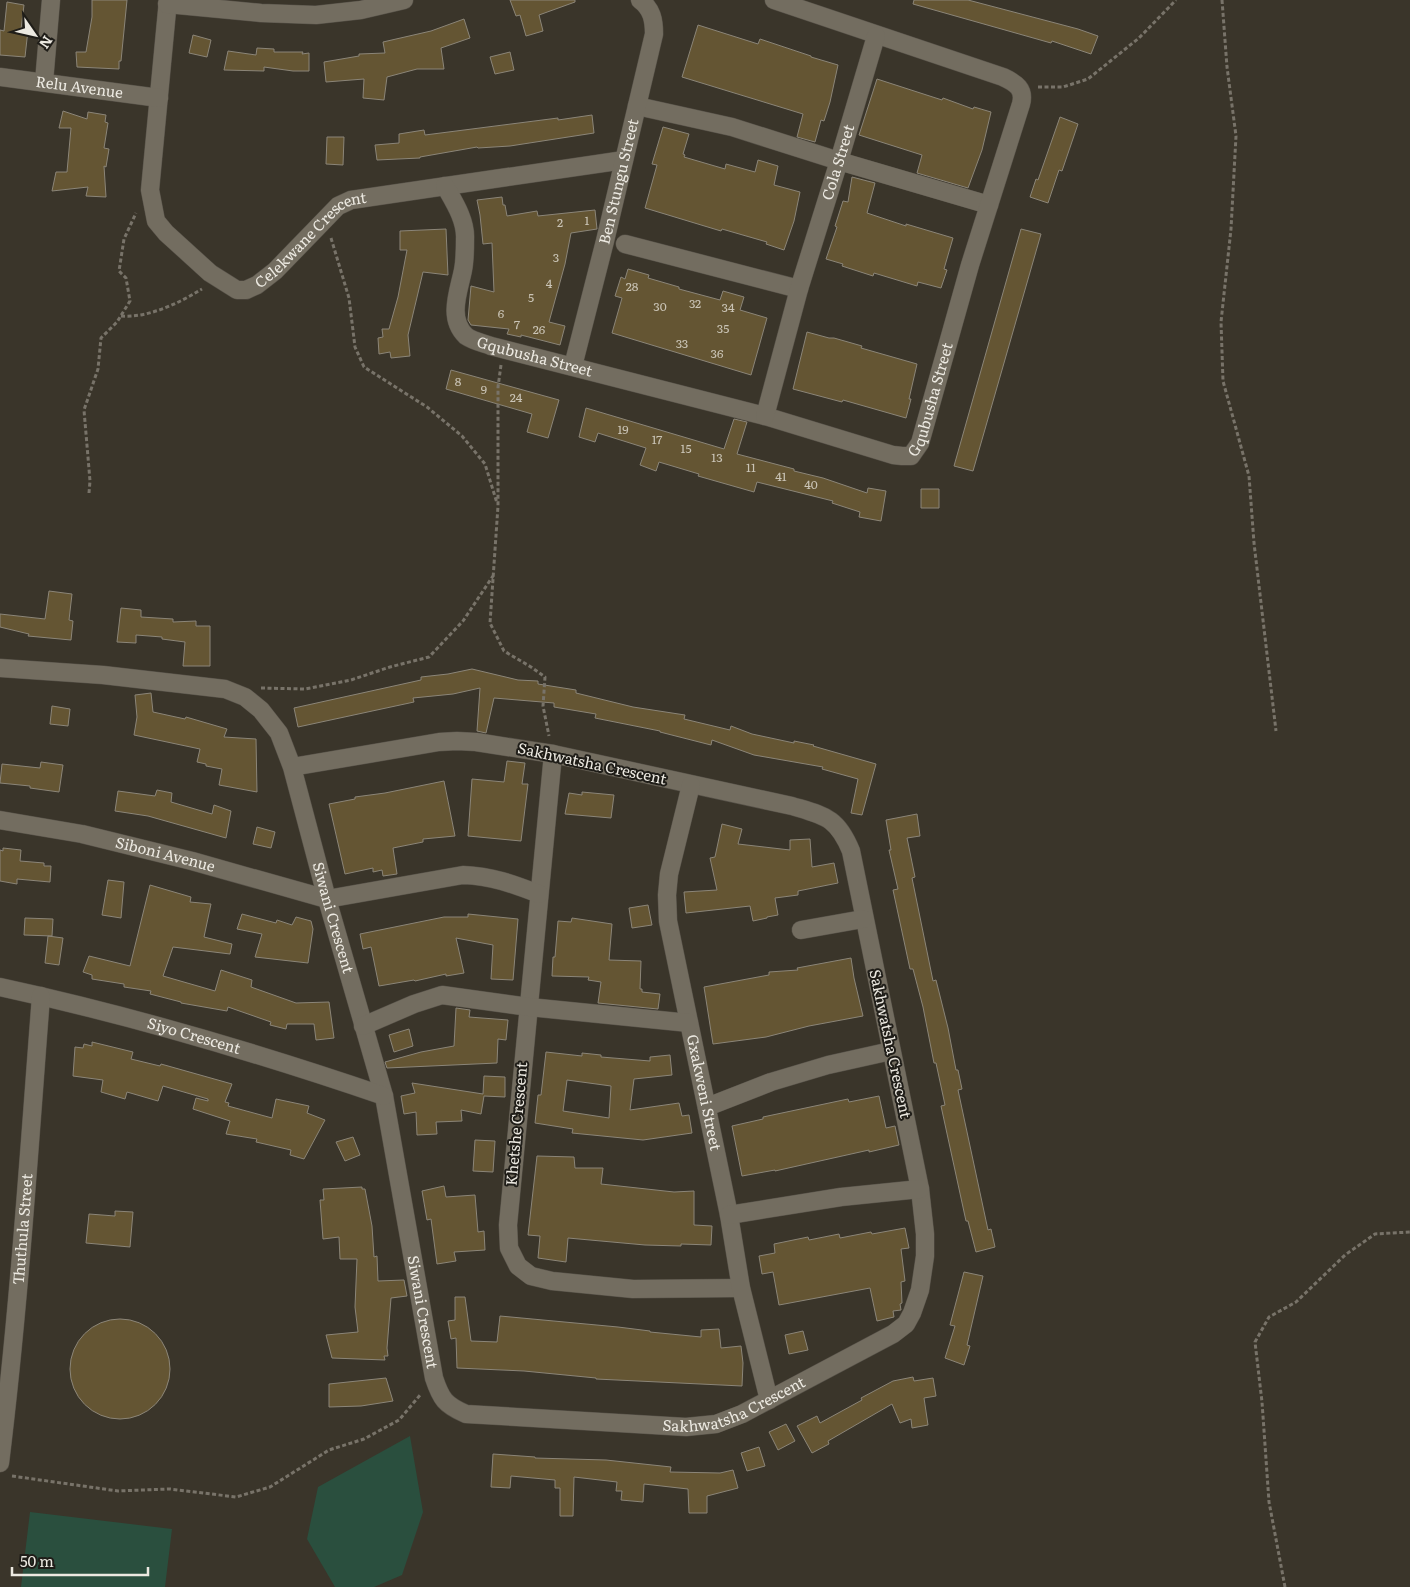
<svg xmlns="http://www.w3.org/2000/svg" width="1410" height="1587" font-family="Literata,serif">
  <rect width="100%" height="100%" fill="#3a352a"/>
  <path fill="#2a4f3e" d="M410 1436 423 1512 402 1575 374 1587H335L307 1539 318 1487Z
    M30 1512 172 1529 165 1587H21Z"/>
  <path fill="#645533" stroke="#8b8578" fill-rule="evenodd" d="M92 0H127L121 61H119V69L77 67 76 52H86L92 17Z
    M510 0H575V2L539 15 543 31 526 36 520 15 516 16Z
    M914 0H968L1078 29 1098 36 1091 54 1052 41 1051 43 913 4Z
    M7 2 24 5 21 29 28 30 25 57 0 55V30L4 31Z
    M464 19 470 38 441 48 444 69H417L387 77 384 100 363 98 364 79 326 82 324 62 359 56V54L385 53 383 42 431 31Z
    M698 25 758 44 760 39 811 56V57L838 65 830 102 824 121 821 120 815 142 797 137 803 114 682 77Z
    M193 35 211 40 207 57 189 53Z
    M257 48 274 49V52H303L302 54 309 53V71H293L264 67V71L224 70 228 51 256 55Z
    M510 52 514 70 495 74 490 57Z
    M877 79 942 100 943 98 973 109 974 107 991 112 982 150 968 188 917 173 922 155 859 135Z
    M63 111 87 119 88 112 106 115 105 122 108 123 104 148 109 149 106 167 104 166 106 197 86 196 88 187 52 191 56 172H67L71 128H59Z
    M592 115 594 133 510 146 478 148 477 147 420 157V158L377 160 375 145 399 143V134L424 130 425 135 558 118V120Z
    M1060 117 1078 124 1062 171 1059 170 1048 203 1030 197 1036 179 1038 180Z
    M663 127 689 134 683 154 685 155 684 157 725 169 726 164 755 172 758 160 778 166 774 185 800 192 794 221 784 250 766 244 767 242 722 229 721 231 645 208 657 165 652 164Z
    M327 137H344L343 165 326 164Z
    M852 177 875 183 867 213 906 226V224L953 238 944 269 947 270 941 288 918 282 917 286 874 273 873 276 842 266 843 264 826 259 837 227 835 226 843 201 848 202Z
    M502 197 503 205H505L507 216 537 211 538 216 595 210 597 229 571 233 565 264 549 322 565 326 560 345 521 335V337L507 334 509 329 471 325 468 320 471 286 494 292 492 243 483 244 480 215 477 200Z
    M446 229 448 275 423 272 408 335 410 356 391 358 390 352 379 354 378 338 383 337 382 329H389L398 297 407 250H400V231Z
    M1021 229 1041 234 973 471 954 466Z
    M628 269 649 275 648 278 679 287V289L720 300 723 291 744 297 740 310 767 318 751 375 612 333 622 298 615 296 621 277 625 279Z
    M807 332 829 338H834L862 346 861 348 917 364 909 399H911L906 418 843 400 842 402 793 389Z
    M451 370 559 400 548 438 527 432 532 414 446 389Z
    M586 408 724 449 734 419 747 422 737 454 794 469V471L823 478 867 493 868 488 886 491 881 521 859 517 860 512 832 503 833 501 757 482 754 492 698 476 699 474 659 462 656 471 640 465 646 448 598 433 595 442 579 437Z
    M921 489H939V508H921Z
    M49 591 72 594 69 620 73 621 71 640 28 636 29 634 0 627V614L45 619Z
    M121 608 141 610V617L173 619V622L196 621V626H210V666H183L185 642 162 639V637L136 635V643L117 642Z
    M472 669 518 680 538 681V684L576 690V693L633 707 685 715 684 719 730 730 731 726 752 734 794 743V741L814 745 813 746 876 764 862 815 851 813 858 779 822 769 823 767 754 755 712 740 711 745 660 732V731L595 718 596 714 554 707V703L494 698 486 733 477 731 480 688 453 694 413 698 414 702 298 727 294 708 421 680V677L448 674Z
    M151 693 153 712 185 719 186 717 227 729 224 737 256 739 257 792 219 785 222 769 206 766V764L197 762 200 749 134 735 137 717 135 695Z
    M52 706 70 709 68 726 50 724Z
    M507 761 525 763 522 784H528L521 841 468 836 472 779 504 782Z
    M41 762 63 765 59 792 30 788V786L0 783 2 764 40 768Z
    M444 781 455 836 423 839V842L393 848 397 874 383 876 382 870 373 872V868L345 874 329 804 355 799V797L385 793Z
    M157 790 172 793 171 802 212 814 214 805 231 811 226 838 148 816 115 811 118 791 155 796Z
    M582 792 614 795 611 818 565 814 569 793 582 795Z
    M917 814 920 836 907 838 915 877 912 878 933 981 936 980 948 1028 956 1070H958L962 1089 958 1090 988 1230 991 1229 995 1247 976 1252 968 1221H966L941 1106 945 1105 936 1063H934L923 1007 913 969H910L893 890 898 889 889 850H891L886 820Z
    M722 824 742 829 738 844 790 850V840L810 839 812 867 834 863 838 883 798 891V895L775 898 778 915 767 917V918L753 921 750 906 686 913 684 892 717 890 710 858 715 857Z
    M257 827 275 832 271 848 253 844Z
    M3 848 21 850 20 861 44 863V866H51L50 882 17 879V884L0 881V850L3 851Z
    M108 880 124 882 121 918 102 915Z
    M150 885 191 897 190 902 211 904 204 937 232 944 230 954 173 947 163 976 215 991 221 970 252 980 251 987 296 1003 329 1002 334 1038 316 1040 314 1024H287L286 1029 270 1025 271 1022 228 1007 227 1011 181 1003V1002L150 994 151 991 124 987V984L92 979V975L83 972 89 956 130 966Z
    M648 905 652 925 632 928 629 908Z
    M242 914 276 923 277 920 292 925 296 917 311 921 313 929 308 963 255 957 262 934 237 929Z
    M468 914 518 919 513 980 491 979 493 945 456 938 464 973 446 976V974L415 981 414 980 379 986 371 947 363 949 360 934 444 917H468Z
    M25 918 53 919 52 936 24 935Z
    M572 918 612 924 609 960 641 961 640 989H642V992L660 994 658 1009 598 1003 601 982 588 980 589 977 552 976 553 957H555L558 921 571 922Z
    M48 936 63 938 59 965 45 963Z
    M851 958 854 978 863 1016 809 1026 766 1037 713 1044 704 987 769 975V972L798 970 797 968Z
    M456 1008 470 1010 469 1017 508 1020 506 1040 498 1039 497 1063 387 1068 385 1062 421 1052 454 1046Z
    M409 1029 413 1046 394 1052 389 1035Z
    M92 1042 133 1052 131 1059 160 1066 161 1064 232 1084 225 1102 229 1103 228 1106 272 1118 276 1099 309 1106 307 1113 325 1120 304 1159 290 1155 291 1150 256 1142 257 1139 226 1134 230 1121 193 1109 196 1098 208 1101V1099L163 1086 158 1101 127 1092 125 1099 101 1092 103 1080 73 1076 75 1047 83 1048 84 1044 92 1046Z
    M546 1052 582 1056V1053L601 1055V1057L650 1061V1057L670 1055 672 1075 634 1079 630 1110 679 1103 682 1116 689 1115 692 1133 643 1140 572 1133 573 1129 535 1123 538 1095H541ZM567 1080 611 1086 609 1118 563 1111Z
    M484 1076 505 1077V1097L484 1096 481 1114 461 1110 462 1121 436 1122 437 1134 417 1135 416 1112 404 1114 401 1096 415 1093 412 1083 483 1094Z
    M879 1096 886 1128 895 1126 899 1145 869 1152V1150L775 1171V1170L742 1176 732 1126 763 1119V1117L848 1099 849 1102Z
    M353 1137 360 1155 345 1161 336 1142Z
    M475 1140 495 1141 493 1172 473 1171Z
    M537 1156 574 1157 575 1168H603L601 1184 674 1192 694 1191V1225L712 1226 711 1245 681 1244V1246L645 1245 568 1238 566 1262 538 1258 540 1236 528 1235Z
    M444 1186 446 1197 475 1195 478 1232 484 1231 485 1250 454 1252 456 1261 437 1264 431 1219 427 1220 422 1191Z
    M362 1187V1189H365L372 1226 374 1257 377 1256 378 1281 404 1280 407 1296 391 1298 387 1348 388 1356H384L385 1360 332 1358 326 1335 358 1332 355 1307 357 1259H340L339 1237 323 1239 320 1200H324L323 1189Z
    M115 1211 133 1212 130 1247 86 1243 89 1214 115 1216Z
    M905 1228 909 1248 901 1249 905 1281 901 1282 902 1303 900 1304 901 1310 893 1311 894 1317 877 1321 870 1288 779 1305 773 1272 762 1274 759 1256 775 1253 774 1244 808 1237 809 1240 839 1234 840 1238 871 1232 872 1234Z
    M964 1272 983 1276 967 1345 970 1346 964 1365 945 1358 955 1326 950 1325Z
    M455 1297H465L471 1341 497 1342 500 1316 618 1327 650 1331V1332L701 1337V1330L719 1329 721 1348 741 1346 743 1363 742 1386 596 1379V1378L524 1371 457 1368 456 1338 451 1339 448 1321 455 1320Z
    M70 1369a50 50 0 1 1 100 0a50 50 0 1 1-100 0Z
    M803 1331 808 1350 789 1354 785 1335Z
    M913 1377 914 1381 933 1378 936 1396 924 1398 928 1425 912 1428 911 1419 900 1423 892 1404 828 1441 829 1444 812 1453 797 1426 817 1416 820 1423 862 1400 861 1398 893 1381Z
    M386 1378 393 1401 361 1406 329 1407V1384Z
    M786 1424 795 1441 778 1450 769 1432Z
    M759 1447 765 1466 747 1471 741 1453Z
    M493 1454 535 1457V1458L606 1460 671 1467 670 1472 720 1473 733 1470 738 1488 707 1496V1513H689L688 1489 644 1484 643 1502 621 1500 622 1491H616L617 1482 574 1477 573 1516H560V1488H555V1480L511 1476 510 1488 491 1487Z"/>
  <g fill="none" stroke-linecap="round" stroke-linejoin="round">
    <g stroke="#565148" stroke-width="19">
      <g id="street">
        <path id="s1" d="M168 0 150 190 156 221 166 233 210 273 237 290H246L257 285 275 271 338 206 351 200 624 160"/>
        <path d="M167 4 261 13 316 15 361 10 404 0"/>
        <path id="s2" d="M0 77 159 98"/>
        <path d="M44 82 51 0"/>
        <path d="M637 106 732 127 839 161 989 205"/>
        <path id="s3" d="M445 186C454 202 466 220 465 239 465 249 465 260 463 270 459 291 447 318 466 336 473 341 483 343 491 346L765 416 893 455 902 456H911L920 443 970 265 1021 104C1025 89 1016 83 1003 77L774 0"/>
        <path d="M625 244 799 289"/>
        <path id="s4" d="M573 366 605 241 654 34C654 20 652 9 640 0"/>
        <path id="s5" d="M765 416 799 289 839 161 876 36"/>
        <path id="s6" d="M0 668 103 675 225 689 245 697 261 710 279 733 292 767 327 899 384 1096 434 1378C441 1399 445 1405 466 1414L686 1427 716 1424 742 1414 893 1334 906 1324 912 1313 920 1290 925 1256V1234L920 1189 851 851C837 817 825 816 792 806L553 754 476 742 457 741 439 742 292 767"/>
        <path d="M553 754 508 1225 509 1248 518 1266 531 1276 552 1281 633 1289 741 1288"/>
        <path id="s7" d="M691 785 669 874 667 895 668 921 729 1215 741 1288 769 1400"/>
        <path id="s8" d="M0 820 82 834 192 861 327 899 463 875C492 876 513 884 539 894"/>
        <path d="M801 930 863 919"/>
        <path id="s9" d="M0 987C130 1015 258 1053 384 1096"/>
        <path d="M363 1026 414 1004 442 995 529 1007 689 1023"/>
        <path d="M707 1107 771 1082 828 1065 891 1051"/>
        <path d="M729 1215 841 1197 920 1189"/>
        <path id="s10" d="M0 1463C19 1308 29 1152 41 996"/>
      </g>
    </g>
    <path stroke="#787369" stroke-width="3" stroke-dasharray="4 2.5" stroke-linecap="butt" d="M1222 0 1227 67 1236 136 1231 229 1221 322 1223 381 1249 476 1254 543 1276 731
      M1038 87H1063L1088 79 1139 38 1176 0
      M331 238 349 298 355 347 364 367 427 407 462 436 485 464 497 503
      M121 316C149 318 179 303 202 289
      M501 365 498 387V506L490 623 504 651 531 667 545 677 543 706 549 736
      M89 493 90 481 84 410 98 369 101 338 117 322 130 301 126 278 119 271 124 239 136 213
      M261 688 305 689 351 680 390 667 429 657 463 621 493 576
      M12 1476 118 1491 170 1489 236 1497 270 1487 329 1450 364 1439 399 1420 421 1394
      M1285 1587 1269 1502 1262 1402 1255 1342 1269 1317 1296 1302 1345 1255 1375 1234 1410 1232"/>
    <use href="#street" stroke="#736d60" stroke-width="18"/>
  </g>
  <g text-anchor="middle" stroke-width="4" stroke-linejoin="round" paint-order="stroke">
    <g font-size="12" fill="#cac4b6">
      <text x="587" y="225">1</text>
      <text x="560" y="227">2</text>
      <text x="556" y="262">3</text>
      <text x="549" y="288">4</text>
      <text x="632" y="291">28</text>
      <text x="531" y="302">5</text>
      <text x="695" y="308">32</text>
      <text x="660" y="311">30</text>
      <text x="728" y="312">34</text>
      <text x="501" y="318">6</text>
      <text x="517" y="329">7</text>
      <text x="723" y="333">35</text>
      <text x="539" y="334">26</text>
      <text x="682" y="348">33</text>
      <text x="717" y="358">36</text>
      <text x="458" y="386">8</text>
      <text x="484" y="394">9</text>
      <text x="516" y="402">24</text>
      <text x="623" y="434">19</text>
      <text x="657" y="444">17</text>
      <text x="686" y="453">15</text>
      <text x="717" y="462">13</text>
      <text x="751" y="472">11</text>
      <text x="781" y="481">41</text>
      <text x="811" y="489">40</text>
    </g>
    <g font-size="15" fill="#ece9e1" stroke="#1f1d18">
      <text dy="5" stroke="none"><textPath href="#s2" startOffset="80">Relu Avenue</textPath></text>
      <text dy="5" stroke="none"><textPath href="#s5" startOffset="264">Cola Street</textPath></text>
      <text dy="5" stroke="none"><textPath href="#s4" startOffset="190">Ben Stungu Street</textPath></text>
      <text dy="5" stroke="none"><textPath href="#s1" startOffset="422">Celekwane Crescent</textPath></text>
      <text dy="5" stroke="none"><textPath href="#s3" startOffset="230">Gqubusha Street</textPath></text>
      <text dy="5" stroke="none"><textPath href="#s3" startOffset="680">Gqubusha Street</textPath></text>
      <text transform="translate(592 764) rotate(12)" y="5">Sakhwatsha Crescent</text>
      <text dy="5" stroke="none"><textPath href="#s8" startOffset="169">Siboni Avenue</textPath></text>
      <text dy="5" stroke="none"><textPath href="#s6" startOffset="490">Siwani Crescent</textPath></text>
      <text dy="5" stroke="none"><textPath href="#s9" startOffset="200">Siyo Crescent</textPath></text>
      <text transform="translate(890 1044) rotate(78)" y="5">Sakhwatsha Crescent</text>
      <text dy="5" stroke="none"><textPath href="#s7" startOffset="314">Gxakweni Street</textPath></text>
      <text transform="translate(517 1124) rotate(-85)" y="5">Khetshe Crescent</text>
      <text dy="5" stroke="none"><textPath href="#s10" startOffset="235">Thuthula Street</textPath></text>
      <text dy="5" stroke="none"><textPath href="#s6" startOffset="895">Siwani Crescent</textPath></text>
      <text dy="5" stroke="none"><textPath href="#s6" startOffset="1285">Sakhwatsha Crescent</textPath></text>
    </g>
  </g>
  <g transform="translate(35 35) rotate(124)" stroke="#1f1d18" stroke-width="4" paint-order="stroke">
  <path d="M0-4L9 19L0 12L-9 19Z" fill="#ece9e1"/>
  <text y="-8" font-size="14" font-weight="bold" text-anchor="middle" fill="#ece9e1">N</text>
  </g>
  <path d="M12 1567v8h136v-8" fill="none" stroke="#ece9e1" stroke-width="2.5"/>
  <text x="20" y="1567" font-size="15" fill="#ece9e1" stroke="#1f1d18" stroke-width="4" paint-order="stroke">50 m</text>
</svg>
